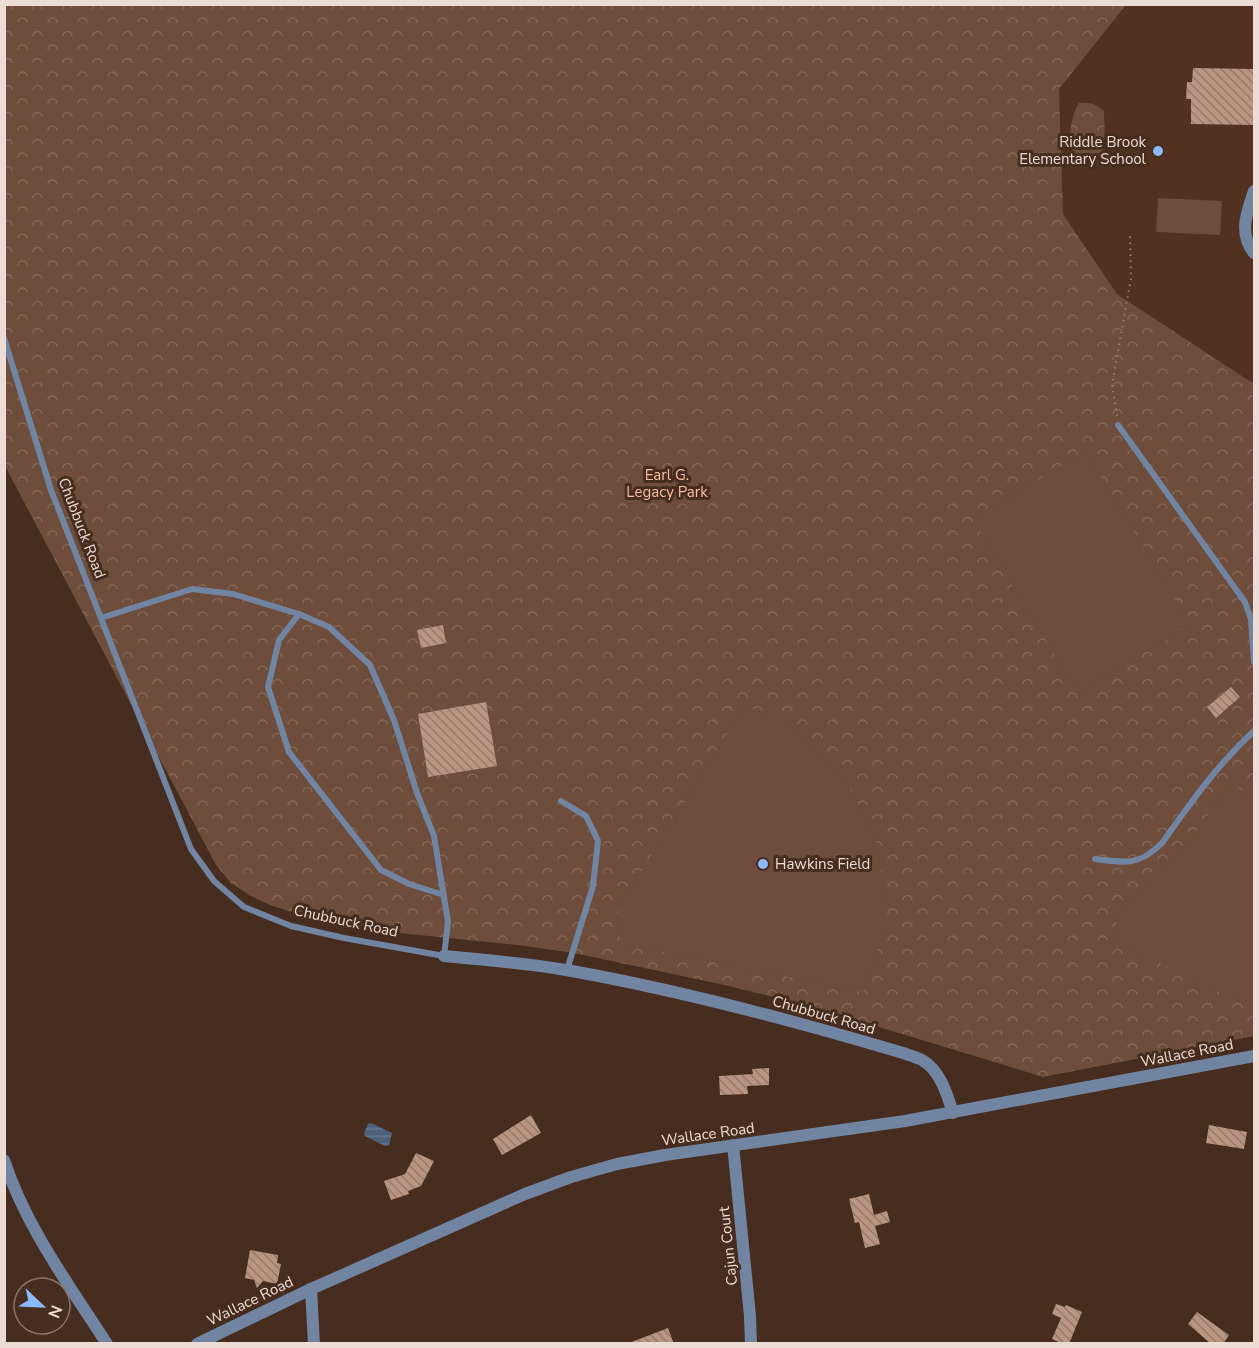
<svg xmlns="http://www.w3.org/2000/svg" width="1259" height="1348" font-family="'Nunito Sans',sans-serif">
  <defs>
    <pattern id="forest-crowns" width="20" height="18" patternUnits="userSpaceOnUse" patternTransform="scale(1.5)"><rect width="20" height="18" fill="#6e4d3c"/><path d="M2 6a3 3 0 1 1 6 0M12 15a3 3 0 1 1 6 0" fill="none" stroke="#836657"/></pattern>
    <pattern id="water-rules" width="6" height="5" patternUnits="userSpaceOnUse" patternTransform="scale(1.5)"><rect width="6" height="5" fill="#4c607c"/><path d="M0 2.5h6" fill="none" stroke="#66768e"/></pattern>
    <pattern id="building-back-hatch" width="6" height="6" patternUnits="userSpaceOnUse" patternTransform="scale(1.5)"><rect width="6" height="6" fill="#b89481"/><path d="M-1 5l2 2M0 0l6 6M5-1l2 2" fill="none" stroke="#967b6d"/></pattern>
  </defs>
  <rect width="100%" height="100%" fill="#472d1f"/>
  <path fill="#523120" d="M1126 5H1254V382H1251L1117 294 1063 214 1059 89Z"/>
  <path fill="url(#forest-crowns)" d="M4 5H1126L1059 89 1063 214 1117 294 1251 382H1254V1036L1043 1077 817 1008 729 986 574 953 518 945 389 932 332 922 301 915 270 905 249 895 231 883 216 865 5 466Z
    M1079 103C1090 102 1096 104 1104 111 1104 131 1109 157 1088 166 1084 164 1079 163 1076 159 1065 148 1071 115 1079 103Z"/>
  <path fill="#6e4d3c" d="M1158 198 1222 201 1220 235 1156 232Z
    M1085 451 1190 624 1078 693 973 520Z
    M745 705 786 726 818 752 847 782 875 838 885 891 881 938 863 992 623 944 617 932 619 907Z
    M1232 783 1254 800V1008L1121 944 1114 931 1119 913 1175 859Z"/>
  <path fill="url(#water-rules)" d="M371 1123 392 1133 389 1145 385 1146 365 1136 364 1133 368 1124Z"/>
  <path fill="url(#building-back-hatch)" d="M1193 68 1254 69V125L1191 124V99H1186L1187 82H1192Z
    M443 625 446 643 421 648 417 630Z
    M1231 687 1240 697 1216 718 1207 707Z
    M486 702 497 766 428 777 418 714Z
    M769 1068V1085L747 1086 748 1094 720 1095 719 1076 753 1074 752 1069Z
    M531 1115 541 1133 502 1155 493 1139Z
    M1209 1125 1247 1132 1244 1149 1206 1143Z
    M416 1153 434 1161 421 1186 408 1191 409 1194 391 1200 384 1181 405 1174Z
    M869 1194 874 1215 887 1211 890 1222 875 1226 880 1244 865 1248 859 1222 855 1223 849 1199Z
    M250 1250 278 1255 277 1263 281 1264 277 1284 263 1281 257 1288 254 1280 245 1278Z
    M1056 1304 1065 1307 1066 1305 1082 1312 1069 1344H1063L1052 1339 1061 1318 1052 1314Z
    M1197 1312 1229 1335 1223 1344H1211L1188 1324Z
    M668 1328 674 1344H630L629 1343Z"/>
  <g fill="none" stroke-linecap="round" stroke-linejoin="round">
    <path stroke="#947e72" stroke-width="2" stroke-dasharray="1.5 4.5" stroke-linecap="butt" d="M1117 416 1112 385 1131 278 1130 235"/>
    <path stroke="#7185a2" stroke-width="6" d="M4 338 51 490 191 849 214 881 244 907 291 926 344 938 444 956 448 922 434 836 417 793 394 720 370 665 329 627 299 614 233 594 192 589 101 618
      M1118 425 1245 602 1251 619 1254 662
      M299 614 279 640 268 687 289 752 381 870 409 884 444 895
      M561 801 586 816 598 841 593 886 567 970
      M1095 859C1126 863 1139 866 1162 843 1192 801 1217 765 1254 731"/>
    <path stroke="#7185a2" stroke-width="12" d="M1254 191C1247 212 1238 233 1254 253
      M444 956C484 960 526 963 566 970 680 990 792 1020 903 1053 909 1055 916 1057 922 1060 940 1070 947 1094 953 1113
      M733 1145 750 1316 751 1344
      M4 1160C26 1227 69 1285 107 1344
      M311 1289 314 1344"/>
    <path stroke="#7185a2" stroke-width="12" d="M197 1344 311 1289 525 1194 571 1177 617 1164 665 1155 905 1121 1254 1056"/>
  </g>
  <g fill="#8bb9fc" stroke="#472d1f" stroke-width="2">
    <circle cx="1158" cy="151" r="6"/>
    <circle cx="763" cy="864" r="6"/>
  </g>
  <g text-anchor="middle" stroke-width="6" stroke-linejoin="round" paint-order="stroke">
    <g font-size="15" fill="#eddcd3" stroke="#472d1f" text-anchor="end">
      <text x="1146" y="147">Riddle Brook<tspan x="1146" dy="17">Elementary School</tspan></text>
      <text x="775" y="869" text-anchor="start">Hawkins Field</text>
    </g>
    <g font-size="15" fill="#f9bd9e" stroke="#472d1f">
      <text x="667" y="480">Earl G.<tspan x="667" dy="17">Legacy Park</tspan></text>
    </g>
    <g font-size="15" fill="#eddcd3" stroke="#472d1f">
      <text transform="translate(82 528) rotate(69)" y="5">Chubbuck Road</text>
      <text transform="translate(346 921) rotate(12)" y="5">Chubbuck Road</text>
      <text transform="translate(824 1015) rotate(16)" y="5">Chubbuck Road</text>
      <text transform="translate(1187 1053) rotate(-11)" y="5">Wallace Road</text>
      <text transform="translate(708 1134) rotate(-8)" y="5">Wallace Road</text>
      <text transform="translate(728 1246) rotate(-96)" y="5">Cajun Court</text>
      <text transform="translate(250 1301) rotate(-26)" y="5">Wallace Road</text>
    </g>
  </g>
  <rect width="1259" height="1348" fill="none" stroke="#eddcd3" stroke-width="12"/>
  <g transform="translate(42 1306) rotate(113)"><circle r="28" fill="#472d1f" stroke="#897367" stroke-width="1.5"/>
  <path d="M0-4.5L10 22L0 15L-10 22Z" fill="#8bb9fc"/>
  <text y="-9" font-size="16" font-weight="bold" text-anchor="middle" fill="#eddcd3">N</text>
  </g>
</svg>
